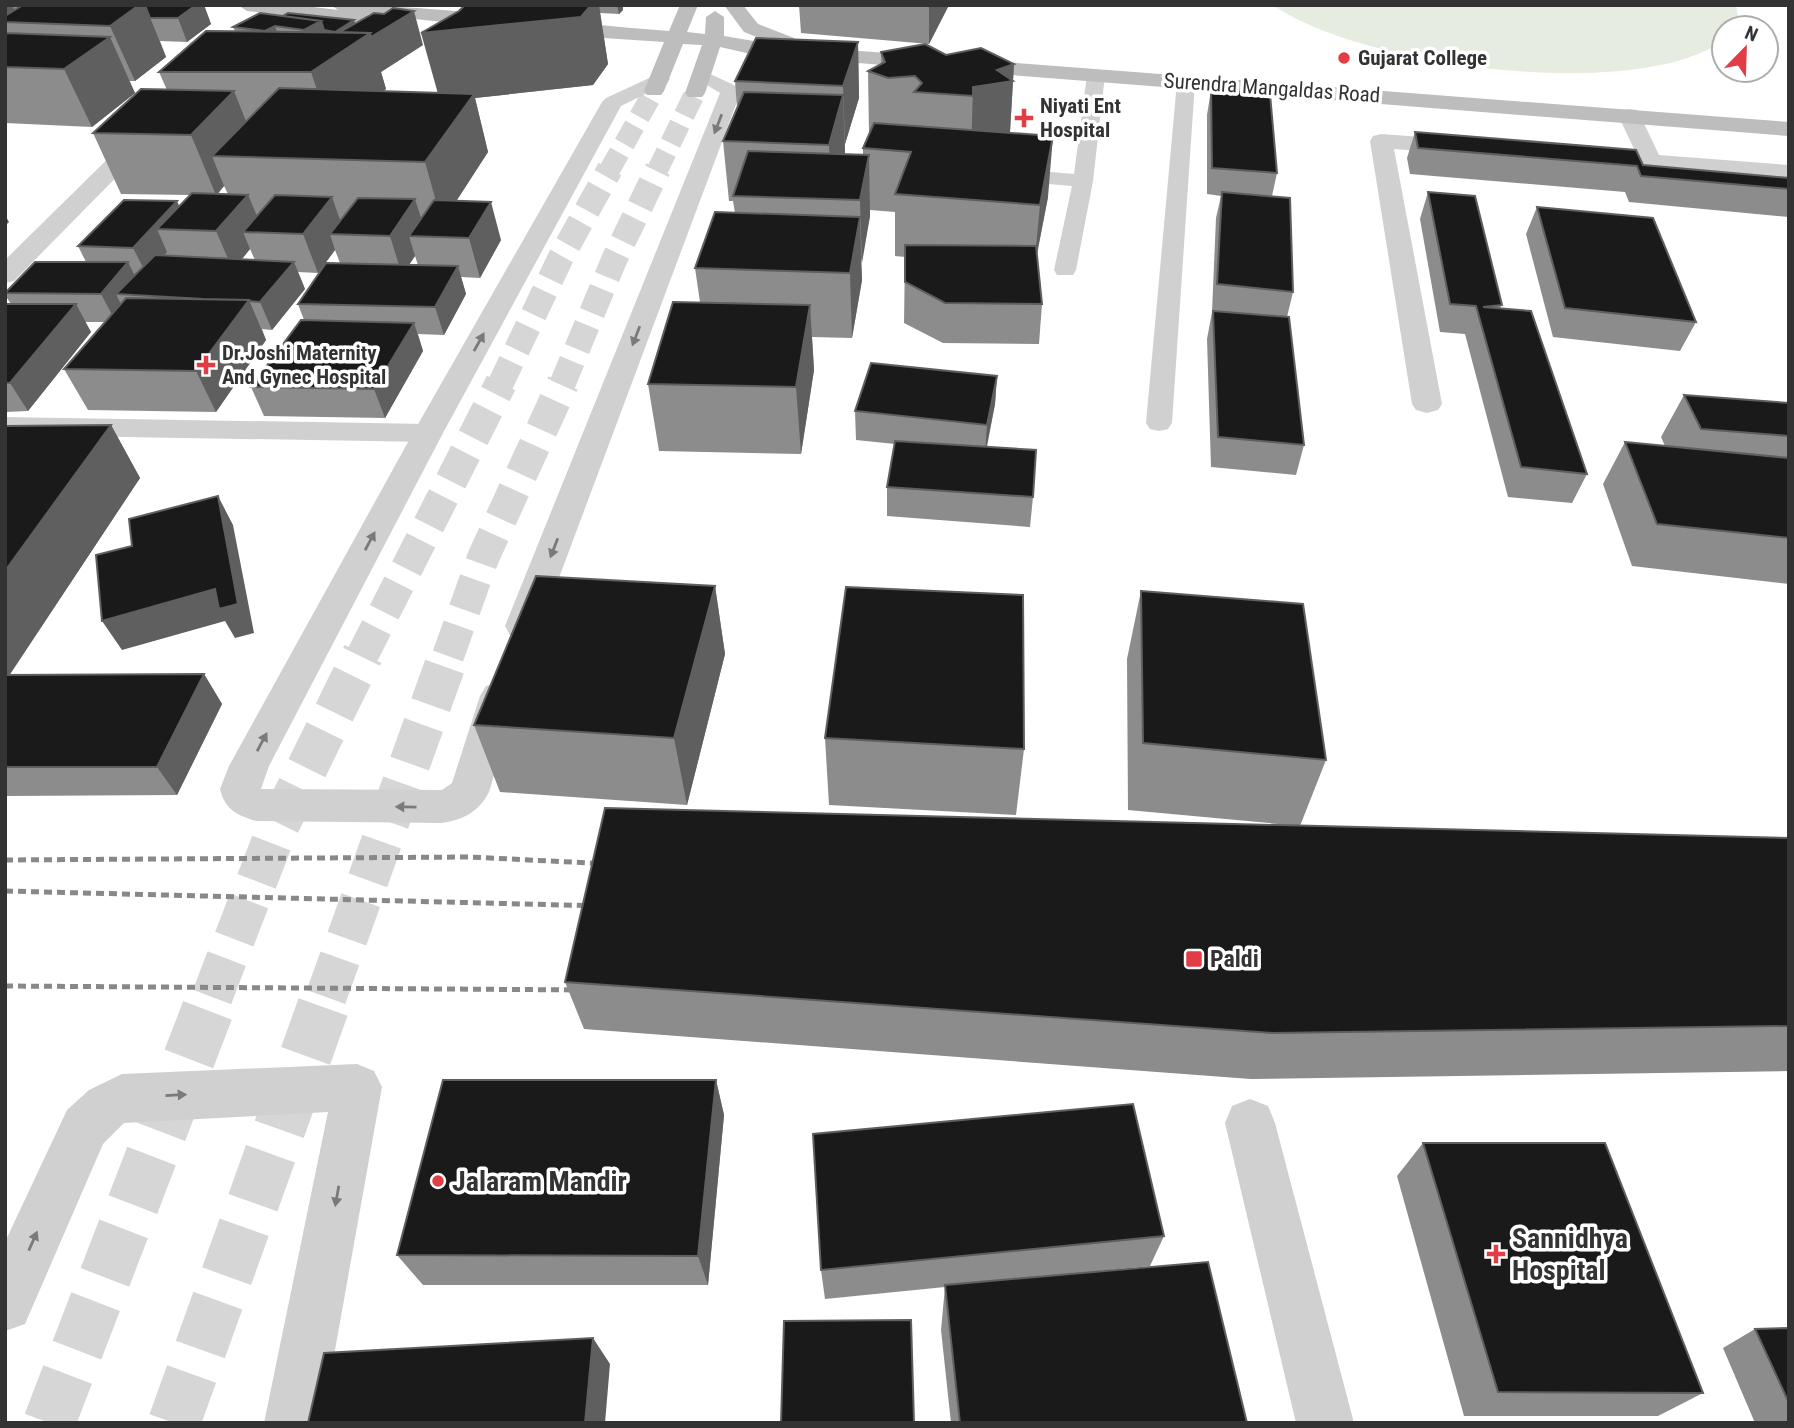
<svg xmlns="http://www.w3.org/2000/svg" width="1794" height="1428" font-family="'Roboto Condensed',sans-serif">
  <rect width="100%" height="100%" fill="#fff"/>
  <path fill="#e6ecdf" d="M1273 5H1736L1738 16 1735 28H1724V40C1636 104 1359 66 1273 5Z"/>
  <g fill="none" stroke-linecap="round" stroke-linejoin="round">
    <path stroke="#d6d6d6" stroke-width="21" stroke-dasharray="21 10" stroke-linecap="butt" d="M609 171 654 91
      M657 171 695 93"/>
    <path stroke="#d6d6d6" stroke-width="26" stroke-dasharray="26 13" stroke-linecap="butt" d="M500 385 561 257 610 169
      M562 385 614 260 658 169"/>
    <path stroke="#d6d6d6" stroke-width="32" stroke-dasharray="32 17" stroke-linecap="butt" d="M362 656 501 383
      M448 656 483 558 563 383"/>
    <path stroke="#d6d6d6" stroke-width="41" stroke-dasharray="41 21" stroke-linecap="butt" d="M212 997 276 831 363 654
      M326 997 449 654"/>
    <path stroke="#d6d6d6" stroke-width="52" stroke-dasharray="52 26" stroke-linecap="butt" d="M49 1423 213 996
      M174 1423 327 996"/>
    <path fill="#d0d0d0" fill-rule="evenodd" d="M1096 70 1105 75 1093 181 1076 270 1073 275H1057L1054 270 1072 186 1003 180 996 178 993 174 996 170 1003 168 1074 174 1087 75Z
      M1186 77 1195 82 1172 423 1168 429 1159 431 1150 429 1146 423 1177 82Z"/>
    <path fill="#d0d0d0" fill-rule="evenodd" d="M1629 109 1637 110 1640 115 1659 155 1789 165V179L1581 161 1578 156 1581 151 1589 149 1636 153 1618 115 1621 110Z
      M147 126 155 128 158 133 155 138 14 281 5 283V260L139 128Z
      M1381 134 1462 140 1470 142 1473 147 1470 152 1462 154 1394 149 1442 404 1438 410 1427 413 1416 410 1412 404 1370 141 1373 136Z
      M5 417 428 424 439 427 443 433 439 439 428 442 5 435Z
      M1250 1099 1268 1106 1275 1123 1354 1423H1296L1225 1123 1232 1106Z"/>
    <path fill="#d0d0d0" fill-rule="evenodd" d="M702 70 738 87 741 91 541 626 536 635 523 639 510 635 505 626 720 93 692 76 695 72Z
      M660 73 667 75 670 79 667 83 621 106 443 433 269 766 261 789 442 790 452 783 480 696 486 686 499 682 512 686 518 696 489 792C479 812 463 820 441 823L256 821C237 815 225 810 220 789L229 766 413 433 602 102 606 98Z
      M357 1064 374 1071 382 1087 322 1423H264L328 1112 124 1123 103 1144 25 1324 5 1331V1242L67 1110 89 1090 122 1074Z"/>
    <path fill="#bdbdbd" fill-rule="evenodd" d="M238 5H297L338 10 331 5C444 5 556 23 669 31L680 5H698L687 32 705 34 706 17 715 11 724 17V36L777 45 744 32 724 5H743L758 24 794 38 797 42 794 46 1789 122V136L755 55 720 47 705 93 702 97H688L685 93 702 45 683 44 664 91 661 95H647L644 91 664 42 573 36 368 14 376 19 367 25 247 11Z"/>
    <path stroke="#888" stroke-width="5" stroke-dasharray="8 5" stroke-linecap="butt" d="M5 860 469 857 611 864
      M5 891 603 906
      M5 986 589 990"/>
  </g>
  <path fill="#8c8c8c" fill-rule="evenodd" d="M5 5H204L211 24 187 42 160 41 166 57 135 81H129L135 93 92 127 5 123Z
    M465 5H624L623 6V10L619 14 600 13 608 64 593 85 475 98 488 152 457 200 501 240 480 278 461 277 466 294 444 335 418 334 423 351 385 418 264 416 251 387 304 320 298 304 340 263 335 250 318 273 298 272 305 289 272 330 262 329 266 340 216 412 88 410 64 369 105 322H85L91 332 28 411 5 412V304H11L5 295V292L86 262 78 246 179 206 190 195 121 194 93 133 167 90 159 72 235 31 233 27 355 24 423 45 381 72 386 89 383 91 437 93 459 11ZM224 186 228 194H218ZM250 249 255 260 242 259ZM415 256 418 265H409Z
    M799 5H949L929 44 801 33Z
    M858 42 859 98 845 144V154H863V148L869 134 868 71 881 64V52L946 55 1014 64 1010 133 1048 197 1037 255 1042 304 1039 344 943 343 904 323 905 257 895 256V212L870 210V216L861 263 862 280 852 338 812 337 814 370 801 454 659 451 648 384 700 302 695 268 735 213 733 201H729L723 141 737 107 735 81Z
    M1211 90 1277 173 1272 196 1293 292 1287 317 1304 445 1296 475 1211 467 1207 339 1212 312 1216 218 1221 196 1207 194V115Z
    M1415 132 1643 165 1789 178V217L1629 202 1625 192 1410 174 1407 158Z
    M1428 192 1502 305 1500 308 1587 474 1572 503 1508 497 1465 334 1440 332 1420 219Z
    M1537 207 1696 322 1680 351 1553 337 1526 234Z
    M997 376 995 404 987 447 1033 497 1030 527 887 516V487L895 444 856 440 855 411Z
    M1684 395 1789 403V584L1632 566 1603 484 1625 442 1665 446 1661 437Z
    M111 425 140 478 9 675 204 674 222 704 177 795 5 796V426Z
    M715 586 725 654 687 805 500 792 474 725Z
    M1141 591 1326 760 1300 826 1789 838V1071L1251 1079 584 1029 565 982 1290 825 1128 810 1127 659Z
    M825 738 1024 749 1016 815 829 805Z
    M716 1080 724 1115 708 1285H423L397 1255Z
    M1423 1143 1703 1393 1658 1416H1464L1397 1176Z
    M1164 1236 1150 1266 1069 1274 1247 1423H951L941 1330 945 1287 825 1299 821 1270Z
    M1789 1328V1423H1755L1723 1348 1755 1329Z"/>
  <path fill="#5f5f5f" d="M5 5H12L20 22H5Z
    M139 5H145L166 57 135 81 110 26Z
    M196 5H204L211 24 187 42 178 18Z
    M591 5H599L608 64 593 85 475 98 488 152 442 223 425 162 440 101 421 33Z
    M617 5H624L623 6V10L619 14Z
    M929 5H949L929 44Z
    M414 11 423 45 381 72 386 89 330 129 311 72 317 68 304 30 321 21 333 57 335 32 354 20 360 39 370 33Z
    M275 26 290 69 265 31Z
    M110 37 135 93 92 127 64 69Z
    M858 42 859 98 845 144 843 86Z
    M1014 64 1009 148 971 155 973 87 997 70Z
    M234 91 257 149 212 156 224 186 216 195 191 135Z
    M843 95 845 154 831 199 829 145Z
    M1053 136 1048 197 1034 268 1040 205Z
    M869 155 870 216 862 263 860 200Z
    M248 195 264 232H243L250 249 233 270 216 231Z
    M332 197 345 234H330L335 250 318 273 303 234Z
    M415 199 427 237 409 236 415 256 402 275 390 236Z
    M177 201 189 228 157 229 167 252 147 275 133 248Z
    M491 202 501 240 480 278 469 238Z
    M5 215 9 222 5 226Z
    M860 217 862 280 852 338 850 273Z
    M128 262 142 290 116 294 124 311 116 322 101 294Z
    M294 262 305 289 272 330 260 302Z
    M458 266 466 294 444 335 435 307Z
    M249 300 266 340 216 412 196 371Z
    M76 304 91 332 28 411 10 383Z
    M810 305 814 370 801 454 796 387Z
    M414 323 423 351 385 418 374 389Z
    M997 376 995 404 985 454 987 425Z
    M111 425 140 478 5 682V571Z
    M218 496 233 525 254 633 235 638 225 621 122 650 102 621Z
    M715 586 725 654 687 805 674 738Z
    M204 674 222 704 177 795 157 767Z
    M716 1080 724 1115 708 1285 698 1256Z
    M593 1338 610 1364 605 1423H585Z"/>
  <path fill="#1a1a1a" stroke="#5f5f5f" stroke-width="2" d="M23 5H139L110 26 5 22V16Z
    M145 5H196L178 18H150Z
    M465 5H591L581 17 421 33 459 11Z
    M393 8 414 11 371 37 370 33 340 32 374 13 384 14Z
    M260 13 321 21 304 30 275 26 265 31 233 27Z
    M288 13 354 20 335 32 324 30 321 21 283 16Z
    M206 31 370 33 311 72H159Z
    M5 33 110 37 64 69 5 67Z
    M756 38 858 42 843 86 735 81Z
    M925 44 946 55 981 48 1014 64 997 70 1013 81 973 87V96L914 92 922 83 915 76 888 78 868 71 885 62 881 52Z
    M279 88 474 94 425 162 212 156Z
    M141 89 234 91 191 135 93 133Z
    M1211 90 1270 94 1277 173 1212 168Z
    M744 92 843 95 829 145 723 141Z
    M874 123 1053 136 1040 205 895 194 911 152 863 148Z
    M1415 132 1636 150 1643 165 1789 178V189L1641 176 1637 166 1418 148Z
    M748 151 869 155 860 200 733 196Z
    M1222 192 1290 198 1293 292 1217 284Z
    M1428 192 1475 196 1502 305 1483 307 1531 311 1587 474 1521 467 1476 306 1450 304Z
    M192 193 248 195 216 231 157 229Z
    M275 195 332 197 303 234 243 232Z
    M358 198 415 199 390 236 330 234Z
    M124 200 177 201 133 248 78 246Z
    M434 200 491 202 469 238 409 236Z
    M1537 207 1653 218 1696 322 1565 308Z
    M715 212 860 217 850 273 695 268Z
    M905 245 1036 246 1042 304 945 303 905 282Z
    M155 255 294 262 260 302 249 301V300L203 299 116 294Z
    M35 262H128L101 294 5 293Z
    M326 263 458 266 435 307 298 304Z
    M126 298 249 300 196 371 64 369Z
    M673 302 810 305 796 387 648 384Z
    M5 304H76L10 383H5Z
    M1213 311 1289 317 1304 445 1218 437Z
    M301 320 414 323 374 389 251 387Z
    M871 363 997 376 987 425 855 411Z
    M1684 395 1789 403V436L1701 429Z
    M111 425 5 571V426Z
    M895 441 1036 450 1033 497 887 487Z
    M1625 442 1789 458V538L1657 524Z
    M218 496 238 604 219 609 215 589 102 621 96 555 132 546 129 519Z
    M536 576 715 586 674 738 474 725Z
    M846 587 1023 595 1024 749 825 738Z
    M1141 591 1303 604 1326 760 1143 743Z
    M204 674 157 767H5V675Z
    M605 808 1789 838V1026L1272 1033 565 982Z
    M443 1080H716L698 1256 397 1255Z
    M1133 1104 1164 1236 821 1270 813 1134Z
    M1423 1143H1605L1703 1393 1498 1392Z
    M1208 1262 1247 1423H960L945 1285Z
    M911 1320 914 1423H781L784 1321Z
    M1789 1328V1403L1755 1329Z
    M593 1338 585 1423H308L324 1353Z"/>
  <defs><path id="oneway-solid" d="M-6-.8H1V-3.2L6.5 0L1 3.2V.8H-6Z" transform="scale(1.75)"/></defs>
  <g fill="#7a7a7a">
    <use href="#oneway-solid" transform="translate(718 124) rotate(111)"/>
    <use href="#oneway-solid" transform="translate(636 336) rotate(111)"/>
    <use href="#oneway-solid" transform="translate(479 342) rotate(-61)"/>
    <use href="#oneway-solid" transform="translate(370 541) rotate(-62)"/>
    <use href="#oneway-solid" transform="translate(554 548) rotate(111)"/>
    <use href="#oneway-solid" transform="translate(262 742) rotate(-62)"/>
    <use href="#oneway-solid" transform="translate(406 807) rotate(-179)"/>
    <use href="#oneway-solid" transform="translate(176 1095) rotate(-3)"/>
    <use href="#oneway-solid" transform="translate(337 1196) rotate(100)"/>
    <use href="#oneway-solid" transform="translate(33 1241) rotate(-66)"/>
  </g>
  <g fill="#e23c44" stroke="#fff" stroke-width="2.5">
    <circle cx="1344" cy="58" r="7"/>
    <path d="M1020.5 107.5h7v7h7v7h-7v7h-7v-7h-7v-7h7z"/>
    <path d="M202.5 354.5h7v7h7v7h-7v7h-7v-7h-7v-7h7z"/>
    <rect x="1185" y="950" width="18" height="18" rx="3.5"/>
    <circle cx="438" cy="1181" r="7"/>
    <path d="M1492.5 1243.5h7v7h7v7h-7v7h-7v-7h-7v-7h7z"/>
  </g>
  <g text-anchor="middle" stroke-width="7" stroke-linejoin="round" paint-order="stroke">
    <g font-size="21" font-weight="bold" fill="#333" stroke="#fff" text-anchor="start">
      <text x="1358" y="65">Gujarat College</text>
      <text x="1040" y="113">Niyati Ent<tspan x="1040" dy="24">Hospital</tspan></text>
      <text x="222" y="360">Dr.Joshi Maternity<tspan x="222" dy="24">And Gynec Hospital</tspan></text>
    </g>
    <g font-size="21" fill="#333" stroke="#fff">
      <text transform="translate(1272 88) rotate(4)" y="7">Surendra Mangaldas Road</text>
    </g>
    <g font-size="24" font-weight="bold" fill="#333" stroke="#fff" text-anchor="start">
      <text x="1210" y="967">Paldi</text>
    </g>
    <g font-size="28" font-weight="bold" fill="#333" stroke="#fff" text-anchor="start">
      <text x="452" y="1191">Jalaram Mandir</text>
      <text x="1512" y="1248">Sannidhya<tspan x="1512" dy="32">Hospital</tspan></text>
    </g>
  </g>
  <rect width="1794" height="1428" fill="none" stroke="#333333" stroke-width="14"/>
  <g transform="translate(1745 49) rotate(23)"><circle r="33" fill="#ffffff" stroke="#adadad" stroke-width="2"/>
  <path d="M0-5L12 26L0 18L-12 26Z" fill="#e23c44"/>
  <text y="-10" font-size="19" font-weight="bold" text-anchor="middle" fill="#333333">N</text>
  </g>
</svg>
